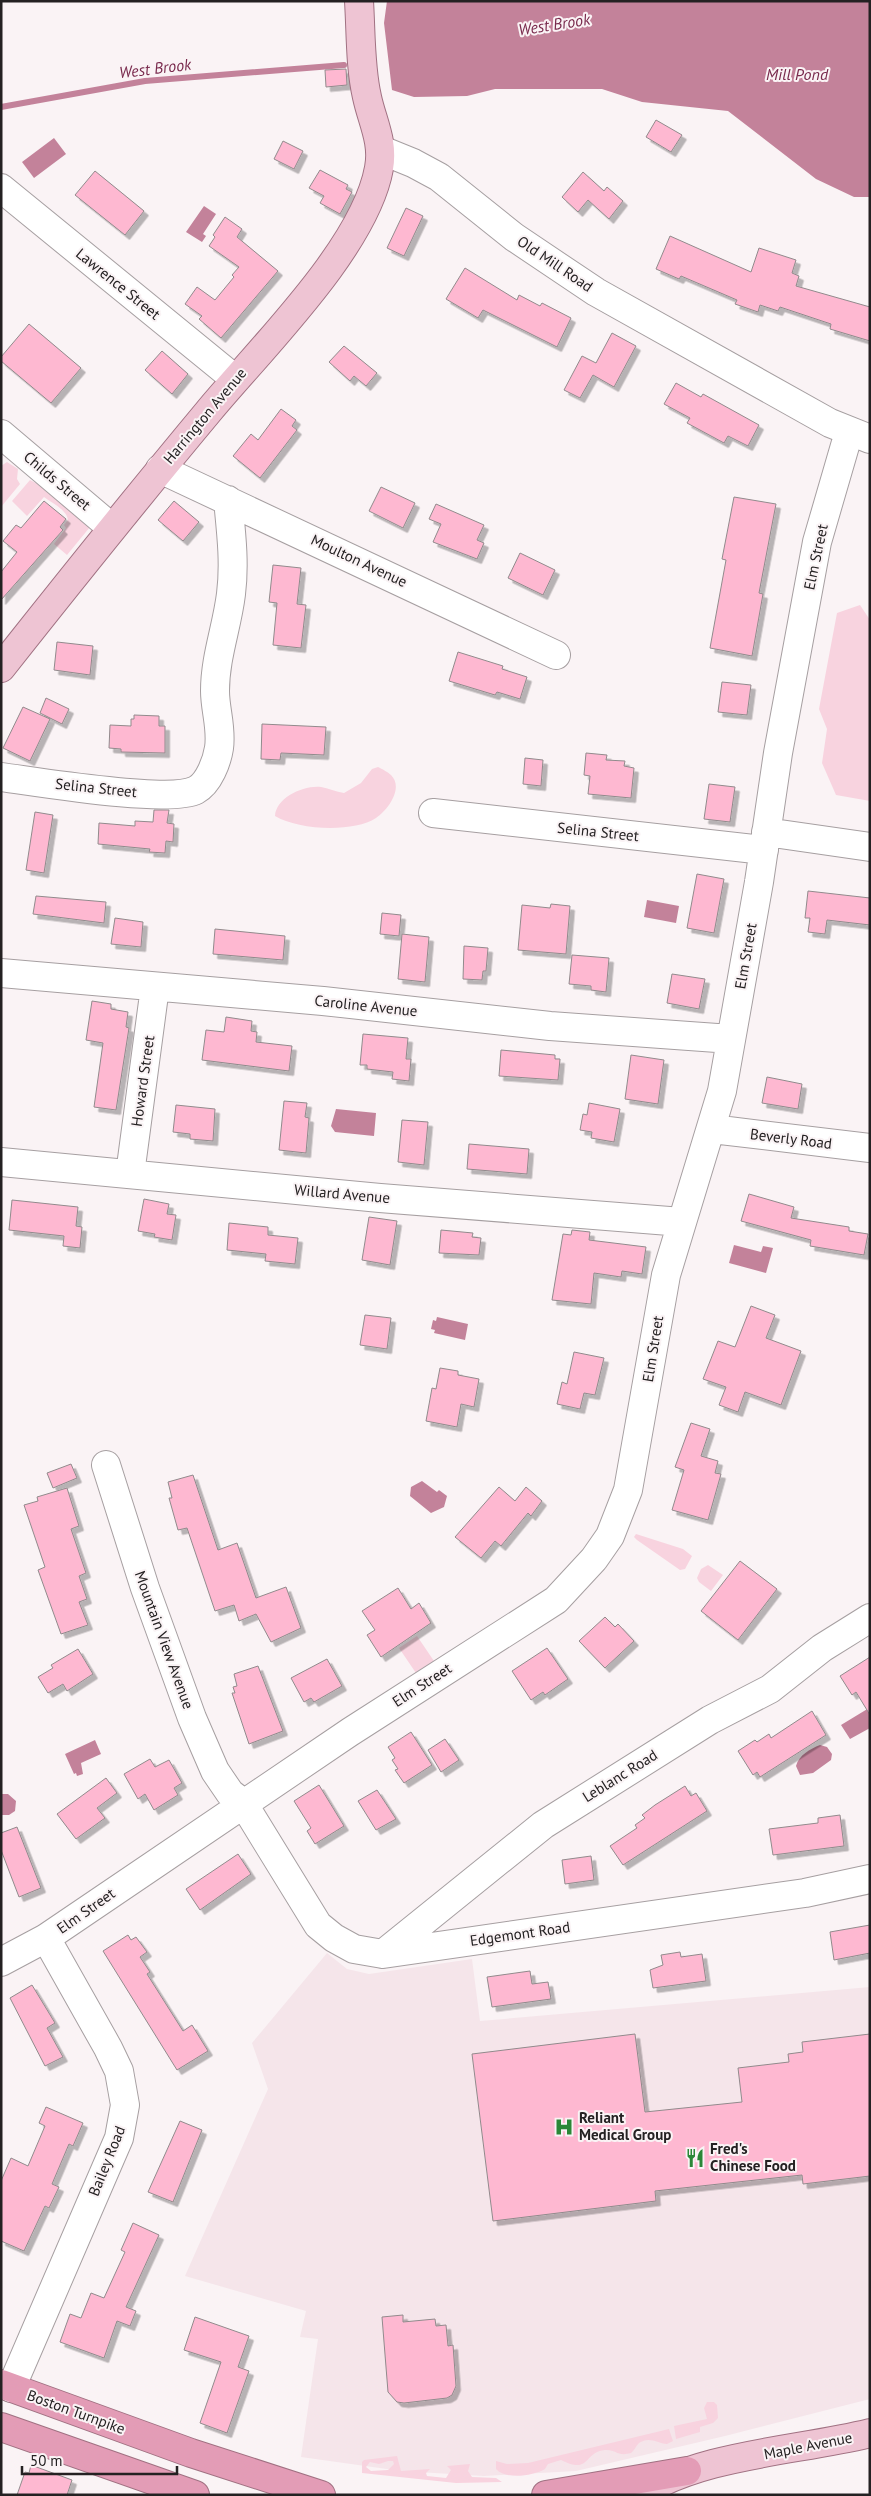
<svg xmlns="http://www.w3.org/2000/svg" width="871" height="2496" font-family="'PT Sans',sans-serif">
  <defs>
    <filter id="shadow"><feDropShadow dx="4.5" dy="4.5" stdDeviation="0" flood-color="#0004"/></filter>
  </defs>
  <rect width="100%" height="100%" fill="#faf3f5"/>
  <path fill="#f5e5ea" d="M327 1953 347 1969 369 1974 472 1959 480 2021 870 1987V2399L725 2436 576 2471 484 2476 401 2471 301 2457 318 2339 300 2337 306 2311 185 2276 268 2089 252 2043Z"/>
  <path fill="#f8d3df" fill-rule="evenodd" d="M7 462 18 469 17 479 20 484 1 507V466Z
    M30 480 45 488 90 527 67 555 54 544 66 528 64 525 68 520C67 510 52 503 44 497L27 516 12 501Z
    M860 605 870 620V801L836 795 822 763 827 729 819 709 837 613Z
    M378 767C382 769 388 772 391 775 404 788 388 810 376 818 353 833 298 830 275 816 276 798 303 785 321 787 328 788 336 792 344 793L361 783 372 769Z
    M636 1534 683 1549 692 1556 685 1569 680 1570 637 1540 634 1537Z
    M708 1565 723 1575 711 1591 699 1582 697 1578 701 1569Z
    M417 1636 436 1664 418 1676 399 1648Z
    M707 2402H714L717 2405 718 2418 713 2423 700 2427V2432L676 2439 674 2426 707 2419 704 2408Z
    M669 2429 673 2441 667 2444C657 2443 649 2436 639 2443 636 2446 634 2451 631 2453 617 2457 616 2449 605 2450 583 2452 591 2475 561 2460L548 2464 545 2469C533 2476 506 2480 496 2469V2461L507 2464 528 2463Z
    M397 2456 401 2471 430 2469 426 2473 427 2476 446 2478 451 2470 447 2466 470 2464 468 2471 472 2477 496 2478 502 2482 456 2483 362 2473V2462L364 2460ZM388 2461H393L394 2464 388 2470 371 2471 366 2467 370 2462 379 2464Z"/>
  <path fill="#c3829a" d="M387 1H870V197H854L816 179 728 111 642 102 602 89H495L467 96 414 97 392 90 384 23Z
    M54 138 66 154 34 178 22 162Z
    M204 206 216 214 203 234 206 236 202 242 186 232Z
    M647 900 679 906 676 923 644 917Z
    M336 1109 376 1113 374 1136 335 1132 331 1126Z
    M734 1245 761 1252 763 1246 773 1248 766 1273 729 1263Z
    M437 1317 468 1324 465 1340 434 1333 435 1330 431 1329 433 1320 436 1321Z
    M422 1481 437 1492 439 1490 447 1496 444 1507 431 1513 410 1496 411 1487Z
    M869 1708 870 1728 850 1739 841 1725Z
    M95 1740 101 1754 81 1763 83 1774 77 1776 76 1773 74 1774 65 1754Z
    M820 1745 827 1747 832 1754 831 1760 813 1773 800 1775 796 1766C799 1755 810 1749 820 1745Z
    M1 1794H8L16 1801 15 1811 9 1815H1Z"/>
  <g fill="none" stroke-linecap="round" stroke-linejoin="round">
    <path stroke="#c3829a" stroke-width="6" d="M1 107 145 81 344 65"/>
  </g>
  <path fill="#feb8d1" stroke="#918a8c" filter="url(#shadow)" d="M346 69 347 85 326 87 325 70Z
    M656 120 682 135 671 152 646 137Z
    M283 141 303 151 294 169 274 159Z
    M320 170 348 185 346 189 352 192 340 214 320 203 324 196 309 188Z
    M95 171 144 211 125 235 75 195Z
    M583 172 604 191 607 187 623 201 609 219 588 200 578 212 562 197Z
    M406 208 423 216 404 256 387 248Z
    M225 217 242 229 237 237 278 271 221 338 199 319 202 316 185 304 197 287 215 300 234 277 232 275 239 267 209 246 215 237 213 235Z
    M670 236 751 272 759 248 796 260 792 273 799 276 796 286 870 307V341L830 329 831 324 780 307 778 311 760 305 758 312 735 304 737 300 681 276 679 279 656 269Z
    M465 268 517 300 519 295 540 306 542 303 571 318 557 347 483 310 478 318 446 299Z
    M29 324 81 368 51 403 1 361V357Z
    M612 333 636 346 614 387 593 375 580 398 564 390 582 356 596 363Z
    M344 346 377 373 366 386 354 376 350 381 329 362Z
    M162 351 188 374 172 394 145 370Z
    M676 383 701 397 703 394 759 425 748 446 728 436 724 443 687 423 690 418 664 404Z
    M281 409 296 420 292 426 297 430 260 478 233 456 251 434 258 440Z
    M381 487 415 503 403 528 369 511Z
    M734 497 776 504 759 593 763 594 752 656 710 648 726 560 722 559Z
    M44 501 66 519 60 527 63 530 1 600V572L17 552 3 541 16 525 21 528Z
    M174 501 199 522 183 541 158 520Z
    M436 504 484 525 477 540 484 543 477 559 433 542 441 524 429 519Z
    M520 553 555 570 543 595 508 578Z
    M273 565 301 568 297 604 306 605 301 648 273 645 277 603 269 602Z
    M57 642 93 646 90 675 54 670Z
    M458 652 503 666 502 669 527 677 520 699 497 692 495 695 449 681Z
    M722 682 751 685 747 715 718 712Z
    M46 698 69 709 62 724 40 713Z
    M23 707 50 719 30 761 3 748Z
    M134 715 159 716V726H165V753L121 752V749L109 748 110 725 131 726V719H134Z
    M262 724 326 727 324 755 281 753 280 760 261 759Z
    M586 753 607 755 606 760 625 761 624 766 634 768 631 798 588 794 590 776 584 775Z
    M525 758 543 760 541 786 523 784Z
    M709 784 735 787 730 822 704 819Z
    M154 810H169L167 823 174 824 173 842 166 841 165 853 149 852 150 849 98 844 99 823 135 826V821L153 822Z
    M35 812 53 815 44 873 26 870Z
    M697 874 724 879 714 933 687 928Z
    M808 891 870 898V925L827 920 825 934 808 932 810 918H805Z
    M36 896 106 902 104 923 33 914Z
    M551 904 570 906 566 954 518 950 522 905 550 908Z
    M382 913 401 915 399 936 380 934Z
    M115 918 143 922 141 947 111 944Z
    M215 929 285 936 283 960 213 954Z
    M402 934 429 937 425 982 398 979Z
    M464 946 488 948 486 971H483L482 980 463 979Z
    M572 955 609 958 606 992 591 990V986L569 984Z
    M672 974 705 979 699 1009 667 1003Z
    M92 1001 111 1004V1009L128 1012 126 1027 129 1028 116 1110 94 1107 103 1043 86 1040Z
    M226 1017 252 1021 251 1031 257 1032 256 1042 292 1046 289 1071 202 1060 206 1030 224 1032Z
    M363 1034 408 1038 406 1059H411L409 1081 392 1079 393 1072 367 1069V1065H360Z
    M501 1050 555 1055V1059H560L558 1080 499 1076Z
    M631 1055 664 1060 658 1104 625 1099Z
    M767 1077 802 1084 798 1109 762 1103Z
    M284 1101 307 1103 305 1117 309 1118 306 1153 279 1150Z
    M589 1103 620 1109 614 1142 591 1138 592 1132 580 1130 583 1114 587 1115Z
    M176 1105 215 1109 213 1141 190 1139V1134L173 1132Z
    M402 1120 428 1122 424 1165 398 1162Z
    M469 1144 529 1149 527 1174 467 1169Z
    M749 1194 794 1207 791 1218 849 1227V1231L868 1234 864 1255 810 1246 811 1240 741 1221Z
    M144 1199 169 1204 167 1214 176 1215 172 1240 154 1237 155 1234 138 1231Z
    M12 1200 78 1207 76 1226 82 1227 80 1248 63 1246 64 1236 9 1230Z
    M369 1217 397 1221 390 1265 362 1260Z
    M229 1223 268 1227V1235L298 1238 295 1264 265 1261 266 1254 227 1250Z
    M441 1230 473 1233 472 1237 481 1238 479 1255 439 1253Z
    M572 1230 590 1232 589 1240 646 1247 642 1274 622 1271 621 1277 594 1273 591 1304 552 1300 563 1234 571 1235Z
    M751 1306 775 1315 766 1338 801 1351 781 1405 745 1392 738 1412 719 1405 726 1387 703 1379 718 1341 735 1347Z
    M365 1315 391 1318 387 1349 360 1345Z
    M574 1352 604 1358 595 1395 584 1393 580 1409 557 1404 562 1382 567 1384Z
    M440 1368 458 1371V1375L479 1379 474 1407 461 1404 457 1427 426 1421 432 1388 436 1389Z
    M691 1423 710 1429 701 1456 718 1461 715 1473 721 1474 708 1520 672 1510 684 1470 675 1467Z
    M71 1464 77 1478 53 1488 47 1473Z
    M193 1475 218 1550 237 1543 256 1598 286 1587 301 1628 271 1642 256 1614 239 1621 234 1605 215 1611 187 1528 178 1530 169 1498H172L168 1482Z
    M499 1487 515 1501 526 1487 542 1501 531 1516 528 1513 501 1546 495 1541 481 1558 455 1537Z
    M67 1488 79 1526 71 1529 86 1573 79 1576 87 1599 79 1602 88 1625 61 1634 38 1570 45 1567 24 1505 38 1501 37 1497Z
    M740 1561 777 1589 738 1640 701 1611Z
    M398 1588 411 1609 419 1603 431 1623 381 1657 367 1635 375 1630 362 1611Z
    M605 1617 615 1627 618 1624 634 1641 605 1668 579 1641Z
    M547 1648 568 1679 545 1695 543 1692 531 1700 512 1671Z
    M78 1649 93 1674 67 1691 63 1684 48 1693 38 1677 53 1668 51 1665Z
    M870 1657V1715L856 1692 852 1695 840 1676Z
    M327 1659 342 1686 314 1702 311 1698 304 1702 291 1678Z
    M258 1666 283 1731 249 1744 232 1693H235L233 1687 237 1686 234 1674Z
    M812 1711 826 1735 760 1777 757 1772 753 1775 738 1751 755 1740 757 1742 769 1734 771 1738Z
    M411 1732 432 1765 404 1783 395 1770 398 1769 392 1760 395 1758 388 1747Z
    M445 1739 459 1760 441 1772 428 1750Z
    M150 1759 155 1767 169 1760 182 1783 174 1788 178 1795 154 1810 145 1794 138 1799 124 1774Z
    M106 1778 117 1793 97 1808 105 1818 76 1839 57 1814Z
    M319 1785 344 1826 315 1844 307 1831 311 1828 294 1801Z
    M685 1786 691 1796 696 1793 707 1811 623 1865 610 1846 637 1828 635 1825 645 1818 642 1815 655 1805Z
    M377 1790 396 1819 376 1830 358 1801Z
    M840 1815 844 1846 773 1855 769 1829 818 1823V1818Z
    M17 1827 41 1888 19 1897 1 1850V1833Z
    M238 1854 251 1874 200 1910 186 1889Z
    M591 1856 594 1880 565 1884 562 1860Z
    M870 1925V1953L834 1960 830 1932Z
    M128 1935 131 1940 136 1937 147 1952 140 1957 150 1972 147 1974 183 2031 192 2025 208 2051 177 2070 103 1951Z
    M680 1952 681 1957 702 1954 706 1981 653 1988 650 1970 663 1965 661 1955Z
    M530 1971 532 1984 548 1982 551 1999 492 2007 487 1977Z
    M32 1985 55 2023 47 2028 63 2057 45 2066 10 1998Z
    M635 2034 645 2112 742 2102 738 2068 789 2062 788 2054 803 2052 802 2042 870 2034V2176L803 2184 802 2175 655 2191 656 2201 493 2221 472 2054Z
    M46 2107 83 2123 73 2146 69 2144 52 2184 59 2187 49 2208 45 2206 24 2251 1 2241V2181L11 2158 28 2166 45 2126 39 2123Z
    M180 2121 202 2130 173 2202 148 2192Z
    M133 2223 159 2235 126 2307 136 2311 130 2326 117 2321 104 2358 60 2342 70 2314 81 2318 91 2293 104 2298 125 2252 121 2250Z
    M403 2315V2322L435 2319 436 2326 446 2325 448 2346 453 2345 456 2386 452 2395 447 2398 404 2403 397 2402 388 2392 382 2317Z
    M195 2317 249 2336 238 2367 249 2371 227 2433 200 2423 221 2362 184 2350Z
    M31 2465 72 2480 67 2495H17L25 2472 29 2473Z"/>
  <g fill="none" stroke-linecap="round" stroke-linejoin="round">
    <g stroke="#a69fa1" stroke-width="30">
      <path id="minor" d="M381 150 413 163 439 177 514 237 596 292 830 423 870 439
        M1 188 235 379
        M1 434 112 528
        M160 469 556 655
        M1 777C39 782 169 804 196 790 209 783 217 761 219 748 222 728 215 710 215 691 215 657 227 627 231 594 235 563 231 531 228 500
        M433 813 764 850
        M766 832 870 847
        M1 973 323 1001 550 1026 731 1039
        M712 1129 870 1148
        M1 1162 380 1198 682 1222
        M130 1174 155 987
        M106 1465 145 1588 192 1718 215 1771 230 1793 243 1803 318 1925 334 1938 354 1949 383 1954 805 1893 870 1879
        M383 1954 543 1825 710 1720 770 1689 822 1648 870 1618
        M1 1962 46 1938 350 1732 556 1600 594 1559 610 1536 628 1490 666 1275 722 1091 759 882 778 753 817 542 849 432
        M11 2388 119 2138 125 2105 119 2071 108 2048 46 1938"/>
    </g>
    <g stroke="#a07182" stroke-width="30">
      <path id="major" d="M1 668C69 582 138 496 208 412 260 349 365 247 379 168 384 142 372 121 367 97 360 67 361 32 359 1
        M639 2495C700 2454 798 2451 870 2433"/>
    </g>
    <g stroke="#a07182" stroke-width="30">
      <path id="highway" d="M1 2384 191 2453 321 2495
        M1 2427 195 2495
        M546 2495 687 2471"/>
    </g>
    <use href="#minor" stroke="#fff" stroke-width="28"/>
    <use href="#major" stroke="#eec4d3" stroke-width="28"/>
    <use href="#highway" stroke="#e39cb6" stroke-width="28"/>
  </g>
  <defs>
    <g id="hospital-bare" transform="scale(1.5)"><path d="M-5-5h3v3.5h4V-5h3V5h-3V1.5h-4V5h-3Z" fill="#2b8737" stroke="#faf3f5" stroke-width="2.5" paint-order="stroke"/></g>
    <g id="restaurant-bare" transform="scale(1.5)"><path d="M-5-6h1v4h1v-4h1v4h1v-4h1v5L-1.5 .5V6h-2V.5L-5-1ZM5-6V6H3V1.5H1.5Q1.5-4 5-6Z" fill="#2b8737" stroke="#faf3f5" stroke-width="2.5" paint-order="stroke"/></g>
  </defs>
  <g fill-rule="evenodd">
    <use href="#hospital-bare" x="564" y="2127"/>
    <use href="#restaurant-bare" x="695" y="2158"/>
  </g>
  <g text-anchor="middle" stroke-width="4" stroke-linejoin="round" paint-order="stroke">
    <g font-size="15" fill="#242122" stroke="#faf3f5">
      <text transform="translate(555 264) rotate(34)" y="5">Old Mill Road</text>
      <text transform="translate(118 284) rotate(39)" y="5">Lawrence Street</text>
      <text transform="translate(205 416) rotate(-50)" y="5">Harrington Avenue</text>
      <text transform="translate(57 481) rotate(40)" y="5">Childs Street</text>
      <text transform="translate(816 557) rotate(-78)" y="5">Elm Street</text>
      <text transform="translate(359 561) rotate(25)" y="5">Moulton Avenue</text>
      <text transform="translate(96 788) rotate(6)" y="5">Selina Street</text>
      <text transform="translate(598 832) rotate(6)" y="5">Selina Street</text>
      <text transform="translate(746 956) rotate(-80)" y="5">Elm Street</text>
      <text transform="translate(366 1006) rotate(6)" y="5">Caroline Avenue</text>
      <text transform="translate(143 1081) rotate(-82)" y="5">Howard Street</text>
      <text transform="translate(791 1139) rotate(7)" y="5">Beverly Road</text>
      <text transform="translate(342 1194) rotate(5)" y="5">Willard Avenue</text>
      <text transform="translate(653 1349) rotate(-81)" y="5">Elm Street</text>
      <text transform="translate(164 1640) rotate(70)" y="5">Mountain View Avenue</text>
      <text transform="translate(422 1685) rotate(-33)" y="5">Elm Street</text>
      <text transform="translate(620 1776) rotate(-32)" y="5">Leblanc Road</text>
      <text transform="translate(86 1911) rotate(-35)" y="5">Elm Street</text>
      <text transform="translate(520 1934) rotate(-8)" y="5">Edgemont Road</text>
      <text transform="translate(107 2161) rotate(-68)" y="5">Bailey Road</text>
      <text transform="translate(76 2412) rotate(20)" y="5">Boston Turnpike</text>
      <text transform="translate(808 2446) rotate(-11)" y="5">Maple Avenue</text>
    </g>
    <g font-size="15" font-weight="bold" fill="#242122" stroke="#faf3f5" text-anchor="start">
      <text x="579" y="2123">Reliant<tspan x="579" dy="17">Medical Group</tspan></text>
      <text x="710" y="2154">Fred's<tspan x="710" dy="17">Chinese Food</tspan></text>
    </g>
    <g font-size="16" font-style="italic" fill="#792a4d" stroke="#faf3f5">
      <text transform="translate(554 24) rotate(-9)" y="6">West Brook</text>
      <text transform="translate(155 68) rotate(-7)" y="6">West Brook</text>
      <text x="797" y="80">Mill Pond</text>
    </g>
  </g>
  <rect width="871" height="2496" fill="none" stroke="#242122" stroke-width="5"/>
  <path d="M22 2466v8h155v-8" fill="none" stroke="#242122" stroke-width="2.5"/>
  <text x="30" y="2466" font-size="15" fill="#242122" stroke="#faf3f5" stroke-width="4" paint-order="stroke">50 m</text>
</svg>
